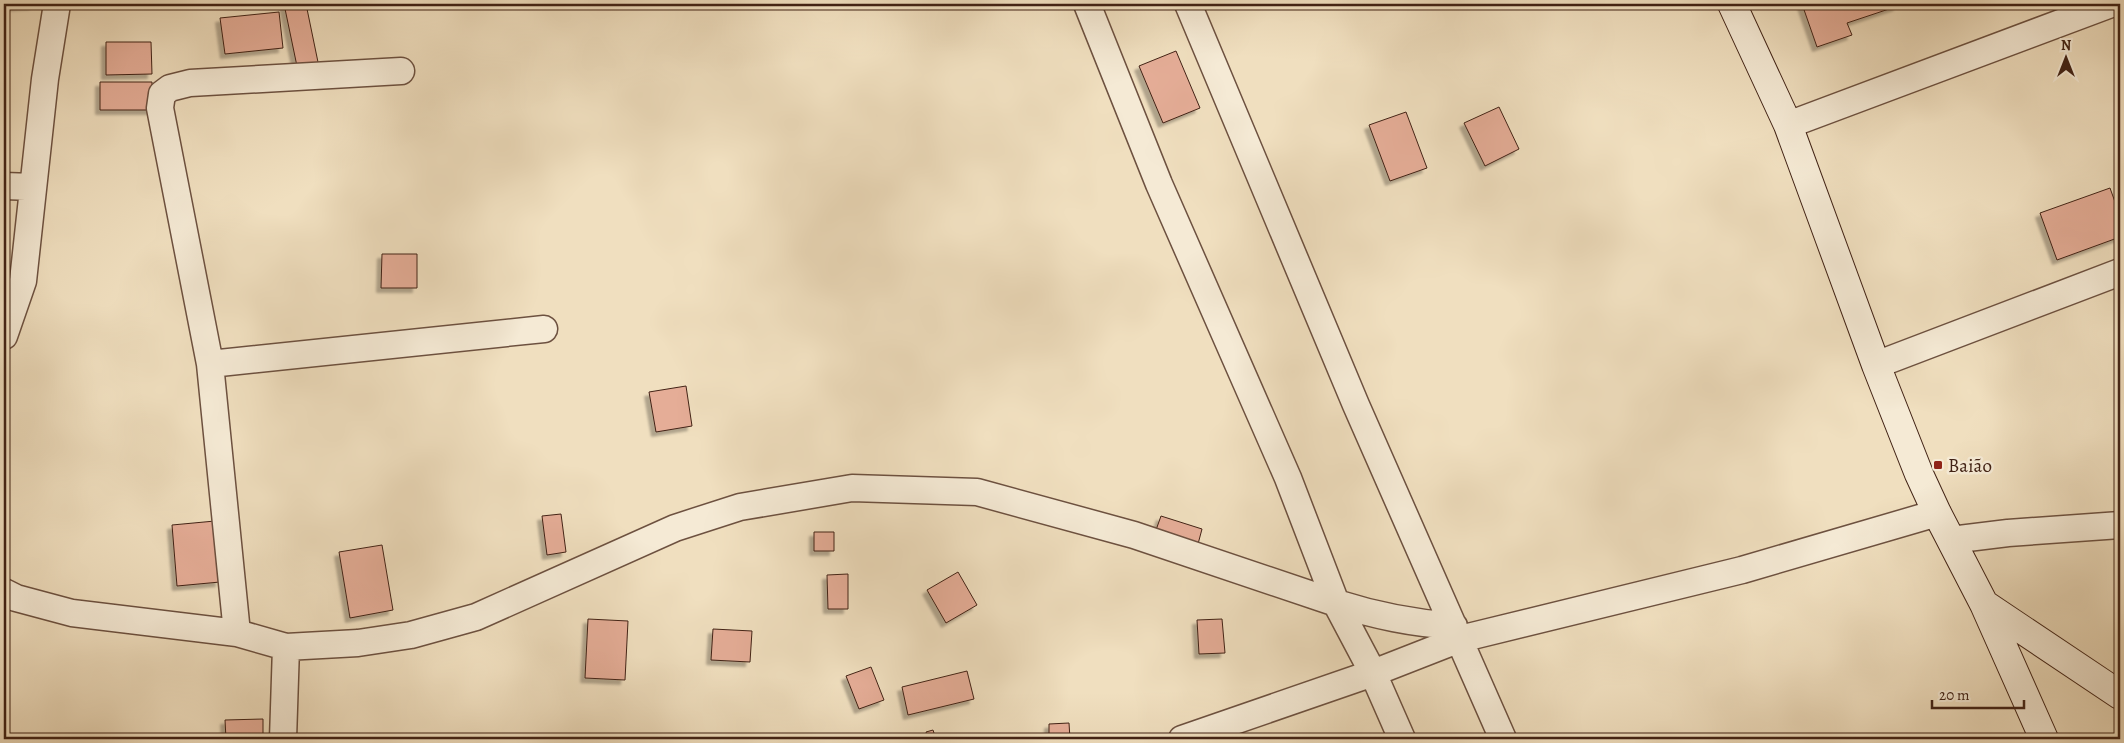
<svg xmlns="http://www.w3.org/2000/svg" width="2124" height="743" font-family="Alegreya,serif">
  <defs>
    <filter id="shadow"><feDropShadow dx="-4.5" dy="4.5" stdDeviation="1" flood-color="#0004"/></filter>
  </defs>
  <rect width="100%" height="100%" fill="#f0dfbf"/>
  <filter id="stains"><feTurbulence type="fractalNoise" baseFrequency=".004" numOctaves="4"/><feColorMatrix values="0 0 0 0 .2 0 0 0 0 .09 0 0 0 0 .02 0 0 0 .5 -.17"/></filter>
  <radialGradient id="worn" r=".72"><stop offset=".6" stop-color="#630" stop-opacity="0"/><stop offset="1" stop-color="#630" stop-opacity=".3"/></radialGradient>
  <path fill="#e5ad97" stroke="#412215" filter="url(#shadow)" d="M4 4H34V5L4 7Z
    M284 4H306L319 67 298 71Z
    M1802 4H1897L1898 6 1847 23 1852 35 1817 47Z
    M279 12 283 48 225 54 220 18Z
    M106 42H151L152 74 106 75Z
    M1176 51 1200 108 1163 123 1139 66Z
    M100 82H152V110H100Z
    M1499 107 1519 149 1485 166 1464 123Z
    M1406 112 1427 168 1390 181 1369 125Z
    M2110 188 2120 216V237L2057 260 2040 213Z
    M382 254H417V288H381Z
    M686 386 692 426 656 432 649 392Z
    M561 514 566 552 547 555 542 516Z
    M1161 516 1202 529 1198 544 1156 530Z
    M215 521 220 582 177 586 172 525Z
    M814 532H834V551H814Z
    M382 545 393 610 350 618 339 552Z
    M958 572 977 605 946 623 927 590Z
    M848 574V609H828L827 575Z
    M588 619 628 621 625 680 585 678Z
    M1222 619 1225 653 1199 654 1197 620Z
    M713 629 752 631 750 662 711 660Z
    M871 667 884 700 859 709 846 676Z
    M967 671 974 699 908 715 902 687Z
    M263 719V739H226L225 720Z
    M1069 723 1070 739H1049V724Z
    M933 730 936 739H928L926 732Z"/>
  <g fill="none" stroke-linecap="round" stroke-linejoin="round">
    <g stroke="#6d5140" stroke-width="29">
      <path id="street" d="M1087 4 1159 184 1288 478 1336 603C1377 616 1411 623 1454 626
        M1188 4 1356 405 1503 739
        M1788 125 2111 4
        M4 186 33 187
        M4 336 23 281 45 79 57 4
        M210 364 544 329
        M1876 365 2120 272
        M1951 540 2008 533 2120 525
        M4 592 16 598 72 613 237 633 286 647 358 643 411 635 476 617 675 528 740 507 852 488 977 492 1134 535 1336 603 1373 673 1402 739
        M237 633 210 364 160 108 162 94 170 88 190 83 401 71
        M283 739 286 647
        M1182 739 1373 673 1460 639 1742 570 1937 513"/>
    </g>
    <g stroke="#412215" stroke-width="30">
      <path id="secondary" d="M1732 4 1788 125 1876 365 1919 474 1937 513 1984 604 2044 739
        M1984 604 2120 695"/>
    </g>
    <use href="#street" stroke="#f5ead5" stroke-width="26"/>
    <use href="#secondary" stroke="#f5ead5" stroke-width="28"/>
  </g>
  <rect fill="#8f2418" stroke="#f5ead5" stroke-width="2" x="1933" y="460" width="10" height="10" rx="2.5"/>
  <g text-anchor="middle" stroke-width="5" stroke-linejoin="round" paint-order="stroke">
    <g font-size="19" fill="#412215" stroke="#f5ead5" text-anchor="start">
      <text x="1948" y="472">Baião</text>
    </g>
  </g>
  <rect width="2124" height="743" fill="none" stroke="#f0dfbf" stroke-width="20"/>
  <rect x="5" y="5" width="2114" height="733" fill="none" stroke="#412215" stroke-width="2.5"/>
  <rect x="10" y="10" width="2104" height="723" fill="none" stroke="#412215"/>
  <g transform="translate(2066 58)" stroke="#f5ead5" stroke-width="4" paint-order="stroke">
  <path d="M0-4L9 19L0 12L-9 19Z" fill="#412215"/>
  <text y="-8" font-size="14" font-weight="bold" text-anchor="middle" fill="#412215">N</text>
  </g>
  <path d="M1932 700v8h92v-8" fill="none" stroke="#412215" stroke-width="2.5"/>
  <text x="1939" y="700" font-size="15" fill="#412215" stroke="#f5ead5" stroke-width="4" paint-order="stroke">20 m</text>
  <rect width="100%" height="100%" filter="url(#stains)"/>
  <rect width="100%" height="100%" fill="url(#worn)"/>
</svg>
